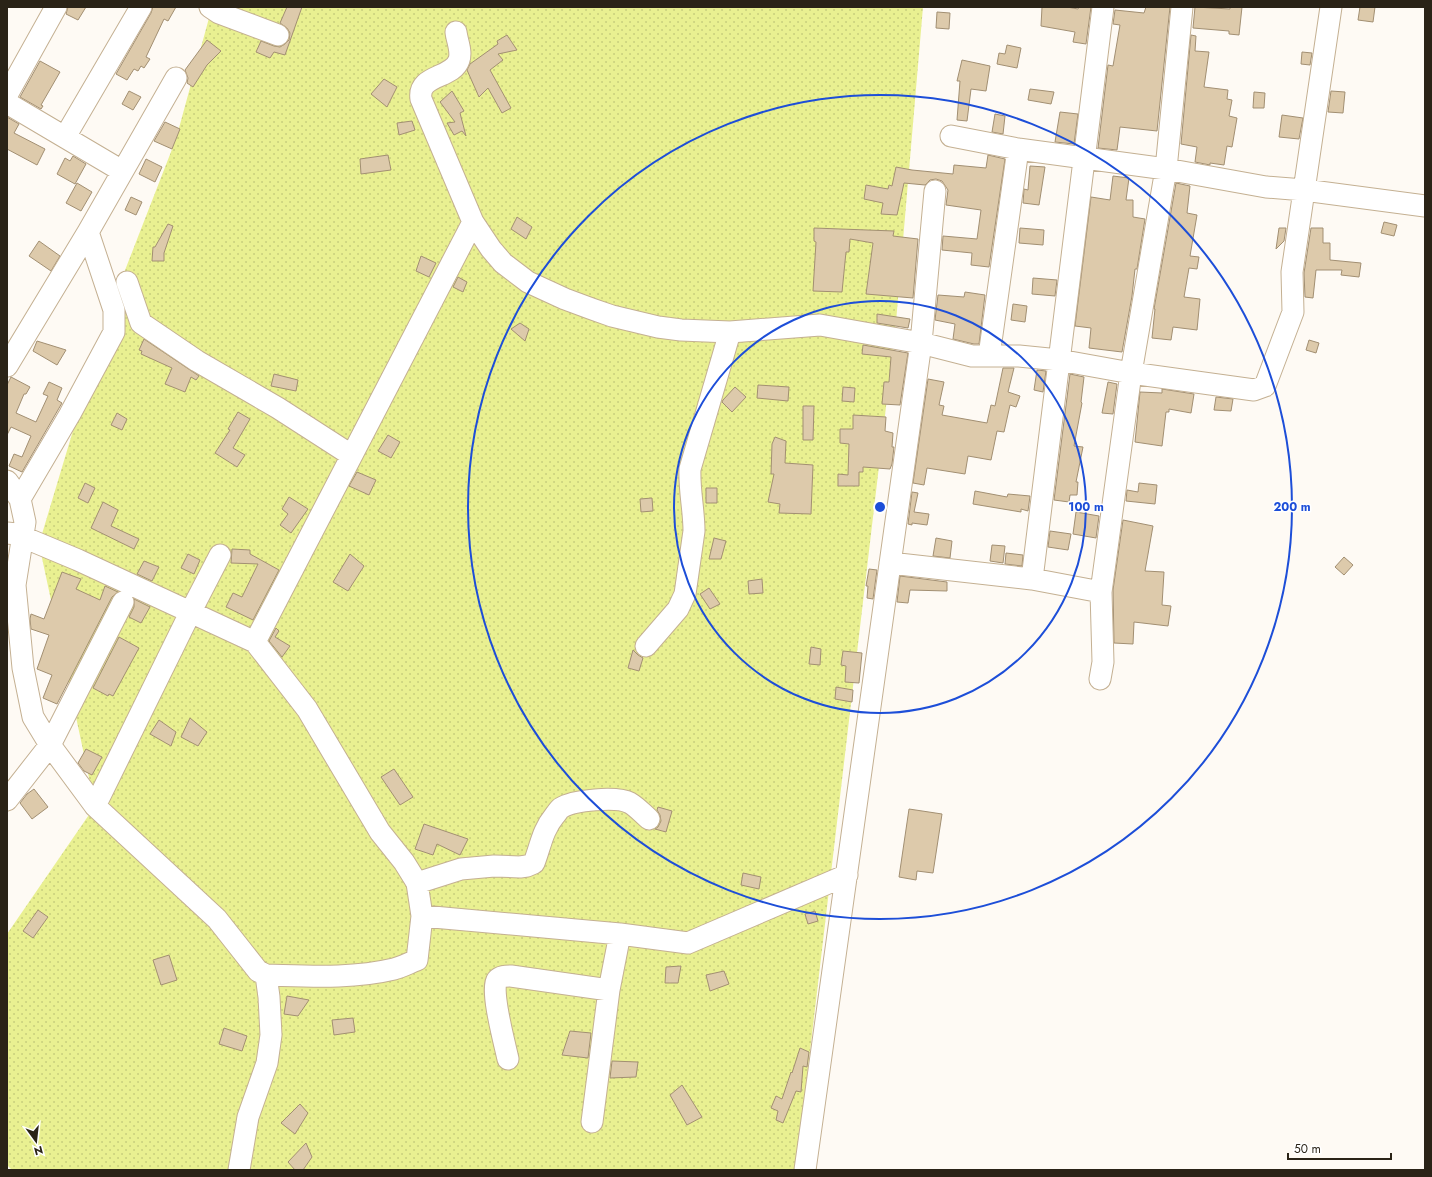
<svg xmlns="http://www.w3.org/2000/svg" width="1432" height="1177" font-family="Jost,sans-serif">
  <defs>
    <pattern id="grass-dots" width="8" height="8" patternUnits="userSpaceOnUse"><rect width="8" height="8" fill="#e9f091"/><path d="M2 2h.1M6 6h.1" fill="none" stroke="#c8ce7c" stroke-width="1.8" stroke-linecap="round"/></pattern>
  </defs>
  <rect width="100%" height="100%" fill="#fefaf4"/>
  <path fill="url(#grass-dots)" d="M212 7H923L896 322 796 1170H12L7 1165V934L95 806 39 544 108 314 176 139Z"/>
  <path fill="#ddcaab" stroke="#a28f72" d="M68 7H86L78 20 66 14Z
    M153 7H176L168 21 164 19 146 57 150 59 144 68 141 66 138 71 134 69 127 80 116 74 151 13Z
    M287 7H302L285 55 274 52 270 58 256 52 261 41 274 46 280 47 285 44 289 40 290 33 287 28 280 23Z
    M1042 7H1067L1078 9 1079 7H1091L1086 44 1073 42 1075 32 1041 26Z
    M1146 7H1170L1157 131 1120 127 1117 150 1098 148 1108 65 1113 66 1120 25 1113 24 1115 10 1144 13Z
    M1195 7 1230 9V7H1242L1239 35 1229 34V31L1193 28Z
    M1360 7H1375L1373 22 1358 20Z
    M937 12 950 13 949 29 936 28Z
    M507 35 517 50 498 54 503 60 490 70 511 108 502 113 488 88 479 97 467 70 470 64 498 44 497 41Z
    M1191 35 1196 36 1195 51 1209 52 1204 87 1228 90 1227 99 1232 100 1229 116 1237 118 1232 147 1227 146 1224 165 1210 163V165L1195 162 1197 147 1181 144Z
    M207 40 221 51 207 65 193 87 187 83 188 78 185 70Z
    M1007 45 1021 48 1017 68 997 64 999 53 1005 54Z
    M1302 52 1312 53 1310 65 1301 64Z
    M962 60 990 66 986 91 971 89 967 121 957 120 960 81H957Z
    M40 61 60 72 41 105 43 106 41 109 20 97Z
    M384 79 397 87 387 107 371 94Z
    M1030 89 1054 92 1051 104 1028 100Z
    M129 91 141 97 133 110 122 104Z
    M452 91 464 111 460 113 466 136 462 131 454 135 447 123 455 122 440 102Z
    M1331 91 1345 92 1343 113 1328 112Z
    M1254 92 1265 93 1264 108H1253Z
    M1060 112 1078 114 1074 144 1055 142Z
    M995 114 1005 116 1003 134 992 132Z
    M1282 115 1303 118 1299 139 1279 137Z
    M7 117 19 124 14 133 45 149 37 165 7 149Z
    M412 121 415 130 399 135 397 123Z
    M165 122 180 129 172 149 154 141Z
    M388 155 391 170 361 174 360 159Z
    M988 155 1005 159 989 267 971 265 972 253 942 250 943 236 977 239 981 210 946 205 948 190 942 181 936 179 930 180 925 185 904 183 897 215 881 214 883 203 864 199 866 185 888 189 889 185 892 186 896 167 912 170 953 174 954 165 986 168Z
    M73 156 86 164 75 184 57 174 65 158 70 161Z
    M146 159 162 167 155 182 139 174Z
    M1030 166 1045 167 1039 205 1023 203 1024 189 1028 190Z
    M1113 176 1129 178 1126 200H1133V217L1145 219 1137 269H1135L1132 296 1122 352 1089 348 1091 328 1075 326 1091 197 1110 200Z
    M77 183 92 192 81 211 66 203Z
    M1176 183 1190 186 1187 213 1197 215 1190 256 1199 257 1197 269 1189 268 1184 297 1200 299 1197 330 1173 327 1171 340 1152 338 1155 309H1154Z
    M131 197 142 202 136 215 125 210Z
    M517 217 532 227 526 239 511 229Z
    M1384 222 1397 225 1394 236 1381 233Z
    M168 224 173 226 164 253V261H152L153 247H155Z
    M814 228 894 231 893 236 918 239 913 298 866 294 873 243 850 239 849 252H846L842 292 813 291 816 242 814 241Z
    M1020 228 1044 230 1043 245 1019 243Z
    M1279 228H1286L1284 241 1276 249Z
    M1311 228H1323V243H1330V260L1361 263 1359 277 1341 275 1342 270H1316L1313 298 1305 297 1304 273Z
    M39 241 60 256 51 271 29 256Z
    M421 256 436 263 429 277 416 271Z
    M458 277 467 282 463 292 453 287Z
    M1033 278 1057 280 1055 296 1032 294Z
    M965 292 985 295 979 344H974L953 339 955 324 935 320 938 295 964 297Z
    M1013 304 1027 306 1025 322 1011 320Z
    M877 314 910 319 908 328 877 323Z
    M520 323 529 329 525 341 511 329Z
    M144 339 199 376 196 380 191 377 185 392 165 384 172 368 141 354 142 351 139 350Z
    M1309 340 1319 343 1316 353 1306 350Z
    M37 341 66 350 57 365 33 351Z
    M863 345 908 353 900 405 882 404 884 382H889L891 357 862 354Z
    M1003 368H1014L1008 392 1020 396 1016 407 1010 405 1004 432 997 431 991 460 968 456 965 474 927 468 924 485 913 483 928 379 944 382 939 405 944 406 942 415 987 423 991 405 995 406Z
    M1037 370 1046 371 1043 392 1034 390Z
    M274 374 298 380 296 391 271 386Z
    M1070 374 1084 377 1081 402 1082 403 1074 446 1083 447 1076 482H1078L1077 495H1070L1069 502 1054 500Z
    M11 377 30 387 26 394H24L16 413 36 422 48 396 43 394 49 382 62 388 57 400 62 403 22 472 9 466 14 454 22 457 31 436 11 427 7 435V385Z
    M1108 382 1117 384 1113 414 1102 413Z
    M758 385 789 387 788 401 757 398Z
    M735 387 746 397 732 412 722 402 723 400Z
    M843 387 855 388 854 402 842 401Z
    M1162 389 1194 394 1191 413 1169 409V412H1166L1162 446 1135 442 1140 392 1162 393Z
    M1216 397 1233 399 1231 411 1214 410Z
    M803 406H814L813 440H803Z
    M238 412 250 419 233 448 245 455 237 467 215 453 230 430 228 429Z
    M117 413 127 419 122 430 111 425Z
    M853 415 886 417 885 431 893 433 892 447H894L892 464 890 469 863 467V472H859V486H838V474L848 475 849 444 840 443V429H853Z
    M388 435 400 442 391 458 378 451Z
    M775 437 786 441 785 463 813 465 811 514 779 513 780 504 768 502 774 474H771L772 444Z
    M357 472 376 480 369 495 349 486Z
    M85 483 95 488 88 503 78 498Z
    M1139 483 1157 485 1155 504 1126 501 1127 490 1138 492Z
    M706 488H717V503H706Z
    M975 491 1007 497 1008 494 1030 496 1028 511 1021 509V512L973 504Z
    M912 492 918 493 914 512 929 514 927 525 912 523V525L908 524Z
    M289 497 308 509 291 533 280 525 288 514 282 509Z
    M652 498 653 511 641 512 640 499Z
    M103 502 118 510 111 526 139 539 134 549 91 528Z
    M1076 512 1099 516 1096 538 1073 534Z
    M1123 520 1153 526 1145 571 1164 572 1162 605 1171 606 1168 626 1134 622 1133 644 1114 643 1113 590Z
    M1050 531 1071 534 1068 550 1048 547Z
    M714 538 726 541 721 559H709Z
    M936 538 952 541 950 558 933 556Z
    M992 545 1005 546 1003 563 990 561Z
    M232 549 250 550V554L279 570 253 620 226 607 233 593 242 597 258 564 231 563Z
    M1006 553 1023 555 1022 566 1005 564Z
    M188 554 200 560 194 574 181 568Z
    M350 554 364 566 348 591 333 582Z
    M1344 557 1353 565 1344 575 1335 567Z
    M144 561 159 567 152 581 137 574Z
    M869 569 877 570 873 599 867 598 868 586H866Z
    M62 572 81 579 76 589 100 600 105 586 118 592 112 597 57 704 43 698 52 675 37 669 49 635 31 629 30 619 31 614 44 619Z
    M900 576 947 582V591L910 590 908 603 897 602Z
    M762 579 763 593 749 594 748 581Z
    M709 588 720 604 710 609 700 594Z
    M134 599 150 607 141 623 129 617 134 607Z
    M276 628 279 631 275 637 290 646 282 657 269 641Z
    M119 637 139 648 113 696 109 694 108 696 93 688Z
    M811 647 821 649 820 665 809 664Z
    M633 650 638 655 643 658 639 671 628 668Z
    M843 651 862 653 859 683 845 682 846 666 841 665Z
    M836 687 853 690 852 702 835 699Z
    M190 718 207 732 198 746 181 737Z
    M159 720 176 732 171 746 150 734Z
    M86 749 102 757 92 775 84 771 78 763Z
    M394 769 413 797 400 805 381 777Z
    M34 789 48 807 32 819 20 803 27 794Z
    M658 807 672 811 666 832 655 829 658 827 661 821 660 815 657 810Z
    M909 809 942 814 933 873 917 871 916 880 899 877Z
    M424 824 468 839 460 855 437 844 433 855 415 849Z
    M743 873 761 877 759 889 741 885Z
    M38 910 48 917 33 938 23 931Z
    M815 911 818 921 808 924 805 914Z
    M169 955 177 980 161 985 153 960Z
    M681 966 678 983H665L666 967Z
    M724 971 729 984 710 991 706 975Z
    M287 996 309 1000 298 1016 284 1014Z
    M353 1018 355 1032 334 1035 332 1020Z
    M224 1028 247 1036 242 1051 219 1044Z
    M570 1031 591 1033 588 1058 562 1055Z
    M800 1048 809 1052 807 1067 803 1066 801 1092 796 1091 783 1123 776 1120 778 1111 771 1108 776 1096 782 1099 791 1072 792 1073Z
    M612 1061 638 1062 636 1077 610 1078Z
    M682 1085 702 1117 687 1125 670 1095Z
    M300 1104 308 1113 295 1134 281 1123Z
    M306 1143 312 1157 303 1170H295L288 1162Z"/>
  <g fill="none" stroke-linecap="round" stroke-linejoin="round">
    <g stroke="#c4b092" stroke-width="23">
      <path id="minor" d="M210 7 219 13 278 35
        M456 32C457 41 462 51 459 60 453 79 417 74 421 99L473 222 491 249 503 263 528 282 565 299 592 309 612 316 658 327 681 330 730 332 820 325 921 343 972 356H1019L1059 360 1131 373 1254 390 1265 386 1293 312 1292 272 1331 7
        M7 95 56 7
        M7 103 122 171
        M951 136 1018 149 1166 169 1266 187 1304 190 1425 206
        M65 137 141 7
        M127 282 141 323 197 361 278 408 351 455
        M989 356 1018 149
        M7 366 88 232
        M7 481 20 499 25 522 15 585 23 668 33 717 50 745 95 806 217 919 258 971 266 975C308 976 352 979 394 969 402 967 409 963 417 960L422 916 417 883 404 862 380 832 307 709 255 642 78 560 23 537 17 534 7 533
        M20 499 70 414 114 332V310L88 232 176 78
        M890 563 1032 579 1101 592
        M1032 579 1103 7
        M255 642 473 222
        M646 646 678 609 685 594 694 531C694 510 689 490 690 469L730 332
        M1100 679 1103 662 1101 592 1131 373 1166 169 1182 7
        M7 800 50 745 123 602
        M95 806 191 611 220 555
        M417 883 461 869 494 866 520 867 527 866 534 863C541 845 542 831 555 815 557 813 559 809 561 808 573 800 617 796 630 803 637 807 643 814 649 819
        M422 916 620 934 688 943 847 875
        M508 1059C505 1045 490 989 497 980 500 976 506 976 511 976L609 990
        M592 1122 609 990 620 934
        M239 1170 248 1117 267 1063 271 1035 269 997 266 975
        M805 1170 921 343 935 191"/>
    </g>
    <use href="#minor" stroke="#fff" stroke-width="21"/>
  </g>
  <g fill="none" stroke="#1d4ed8" stroke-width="2">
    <circle cx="880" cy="507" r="206"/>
    <circle cx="880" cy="507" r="412"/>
  </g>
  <circle cx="880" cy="507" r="6" fill="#1d4ed8" stroke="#fff" stroke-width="2"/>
  <g font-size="12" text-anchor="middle" font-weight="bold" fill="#1d4ed8" stroke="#fff" stroke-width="3" stroke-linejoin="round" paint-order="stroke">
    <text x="1086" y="511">100 m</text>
    <text x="1292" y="511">200 m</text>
  </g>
  <rect width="1432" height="1177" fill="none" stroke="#2a2317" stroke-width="16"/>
  <g transform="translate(36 1141) rotate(165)" stroke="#ffffff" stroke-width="3" paint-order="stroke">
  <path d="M0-3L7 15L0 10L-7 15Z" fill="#2a2317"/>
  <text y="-6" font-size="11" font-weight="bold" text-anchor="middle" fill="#2a2317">N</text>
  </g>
  <path d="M1288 1153v6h103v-6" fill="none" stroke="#2a2317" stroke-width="2"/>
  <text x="1294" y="1153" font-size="12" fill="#2a2317" stroke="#ffffff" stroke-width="3" paint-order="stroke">50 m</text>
</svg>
